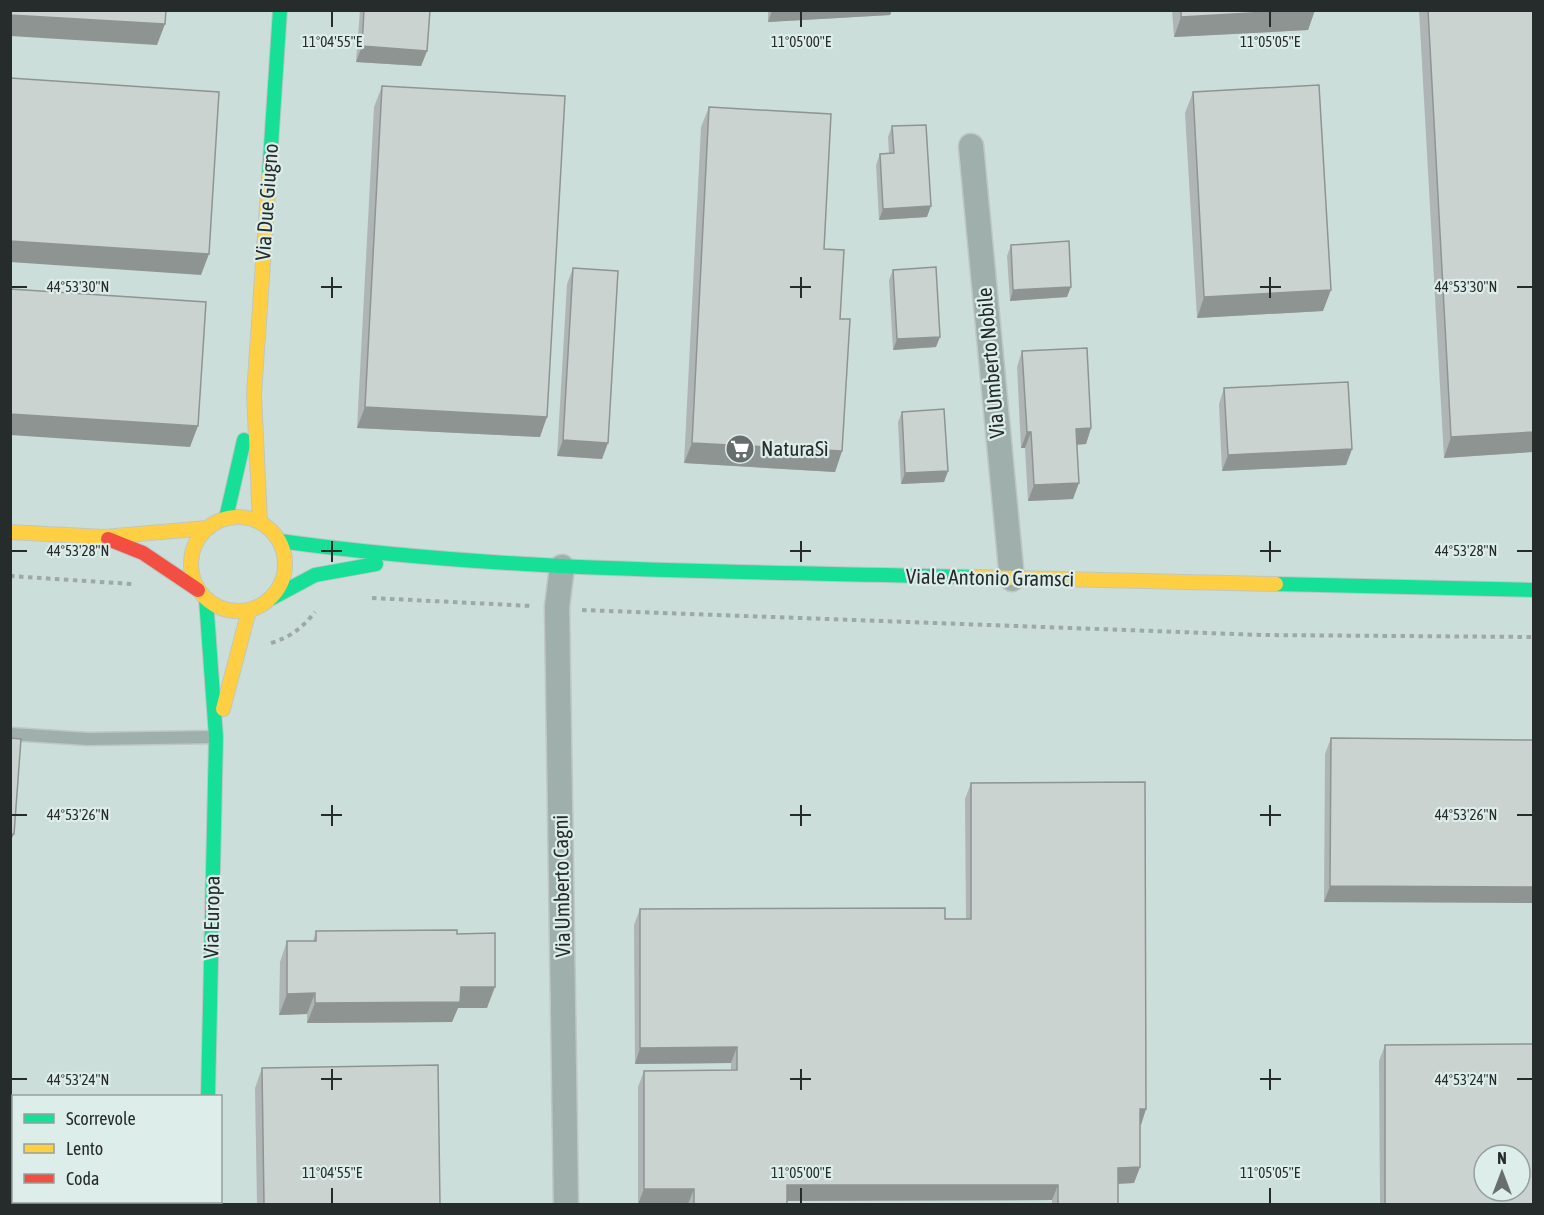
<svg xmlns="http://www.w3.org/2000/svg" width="1544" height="1215" font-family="'Asap Condensed',sans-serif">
  <rect width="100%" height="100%" fill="#e0eae7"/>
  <path fill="#ccded9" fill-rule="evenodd" d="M10 11H1533V1204H11ZM14 1096H220V1202H14ZM1484 1155H1520V1191H1484Z"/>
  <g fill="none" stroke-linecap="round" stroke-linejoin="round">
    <g stroke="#bfc7c4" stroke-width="15">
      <path id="lane" d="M10 734 88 739 216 737"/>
    </g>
    <g stroke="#bfc7c4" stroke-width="27">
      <path id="street" d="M971 146 1012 579
        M562 567 557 607 566 1204"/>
    </g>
    <g stroke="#bfc7c4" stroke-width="16">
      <path id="fast" d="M269 176 280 10
        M226 518 244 440
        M280 541C510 573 743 571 975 577
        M1276 584 1534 590
        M272 598 315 575 376 564
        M206 599 216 737 208 1096
        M208 1202V1204"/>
    </g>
    <g stroke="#bfc7c4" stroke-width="16">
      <path id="slow" d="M191 564a47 47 0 1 1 94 0a47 47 0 1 1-94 0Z
        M260 522 254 394 269 176
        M10 532 104 537 207 528
        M975 577 1276 584
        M223 709 249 610"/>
    </g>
    <g stroke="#bfc7c4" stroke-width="16">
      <path id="jam" d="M108 539 143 553 198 590"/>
    </g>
    <path stroke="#9da9a6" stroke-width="4" stroke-dasharray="4.5 4.5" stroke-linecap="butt" d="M10 576 132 584
      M372 598 532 606
      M582 610 1261 635 1534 637
      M271 643C291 637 303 627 315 612"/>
    <use href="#lane" stroke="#9fb0ac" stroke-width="12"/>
    <use href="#street" stroke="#9fb0ac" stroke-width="24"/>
    <use href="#fast" stroke="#16e098" stroke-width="14"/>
    <use href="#slow" stroke="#ffcf43" stroke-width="14"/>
    <use href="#jam" stroke="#f24e42" stroke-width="14"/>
  </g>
  <path fill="#afb5b4" d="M360 10H430L427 51 421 66 356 62Z
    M768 10H892L890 15 768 22Z
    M1172 10H1315L1308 30 1174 37Z
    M1419 10H1533V452L1444 458Z
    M382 86 540 437 357 428 374 107Z
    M1193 92 1323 311 1197 318 1185 113Z
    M709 107 824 249 840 319 842 451 835 472 684 463 701 127Z
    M892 126 927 217 879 220 876 165 880 154 889 153 888 137Z
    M1011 245 1067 297 1010 301 1007 256Z
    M573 268 602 459 557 456 567 284Z
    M893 270 936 347 893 350 889 280Z
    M1022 351 1091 428 1086 444 1077 445 1073 499 1028 501 1025 448H1021L1017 367Z
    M1224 388 1352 449 1346 465 1222 471 1219 404Z
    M902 412 948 471 944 482 901 484 898 422Z
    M1331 738 1533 740 1324 902 1325 754Z
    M971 783 1141 1125H1140V1167L1134 1183 1118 1184V1204H1052V1200L787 1201V1204H638V1087L644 1071H731V1063L635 1064 634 925 640 909 966 919 965 799Z
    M316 931 457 934 487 1008H458L452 1022 307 1023V1014L279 1015 280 962 287 941H313Z
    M1385 1045 1533 1204H1380L1379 1061Z
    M262 1068 440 1204H257L255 1088Z"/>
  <path fill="#8e9492" d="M772 10H892L890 15 768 22Z
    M1300 10H1315L1308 30 1174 37 1181 17Z
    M10 15 165 24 157 45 10 36Z
    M362 46 427 51 421 66 356 62Z
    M931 206 927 217 879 220 883 209Z
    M10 241 209 254 201 275 10 262Z
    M1071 287 1067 297 1010 301 1013 290Z
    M1331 290 1323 311 1197 318 1204 297Z
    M940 337 936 347 893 350 897 339Z
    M365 407 547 417 540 437 357 428Z
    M10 414 198 426 190 447 10 435Z
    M1091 428 1086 444 1070 445 1076 429Z
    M1027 432H1031L1025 448H1021Z
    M1533 432V452L1444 458 1451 437Z
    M563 440 608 443 602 459 557 456Z
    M692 443 842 451 835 472 684 463Z
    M1352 449 1346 465 1222 471 1228 455Z
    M948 471 944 482 901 484 905 473Z
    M1079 483 1073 499 1028 501 1034 485Z
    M10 834H14L10 842Z
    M1330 886 1533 887V903L1324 902Z
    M461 987H495L487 1008H458L452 1022 307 1023 315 1003Z
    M315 993 307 1014 279 1015 287 994Z
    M737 1047 731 1063 635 1064 640 1048Z
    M1140 1109H1146L1141 1125H1134Z
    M1140 1167 1134 1183 1113 1184 1118 1168Z
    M787 1185H1058L1052 1200 781 1201Z
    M644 1189H694L688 1204H638Z"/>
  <path fill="#cbd3d1" stroke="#8e9492" stroke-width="1.5" fill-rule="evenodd" d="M10 10H166L165 24 10 15Z
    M364 10H430L427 51 362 46Z
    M1181 10H1300L1181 17Z
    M1428 10H1533V432L1451 437Z
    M10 78 219 92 209 254 10 241Z
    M1319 85 1331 290 1204 297 1193 92Z
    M382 86 565 96 547 417 365 407Z
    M709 107 831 114 824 249 844 250 840 319H850L842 451 692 443Z
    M926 125 931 206 883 209 880 154 894 153 892 126Z
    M1069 241 1071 287 1013 290 1011 245Z
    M936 267 940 337 897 339 893 270Z
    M573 268 618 271 608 443 563 440Z
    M10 289 206 302 198 426 10 414Z
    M1087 348 1091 428 1076 429 1079 483 1034 485 1031 432H1027L1022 351Z
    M1348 382 1352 449 1228 455 1224 388Z
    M944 409 948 471 905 473 902 412Z
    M10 738 21 739 14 834H10Z
    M1331 738 1533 740V887L1330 886Z
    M1145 782 1146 1109H1140V1167L1118 1168V1204H1058V1185H787V1204H694V1189H644V1071L737 1070V1047L640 1048V909L945 908V919H971V783Z
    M457 930V934L495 933V987H461L460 1002 315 1003V993L287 994V941H316V931Z
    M1533 1044V1204H1385V1045ZM1484 1155H1520V1191H1484Z
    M438 1065 440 1204H264L262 1068Z"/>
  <path fill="none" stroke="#262c2b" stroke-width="2" d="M332 12V27M801 12V27M1270 12V27M332 277V298M801 277V298M1270 277V298M12 287H27M321 287H342M790 287H811M1260 287H1281M1517 287H1532M332 541V562M801 541V562M1270 541V562M12 551H27M321 551H342M790 551H811M1260 551H1281M1517 551H1532M332 805V826M801 805V826M1270 805V826M12 815H27M321 815H342M790 815H811M1260 815H1281M1517 815H1532M332 1069V1090M801 1069V1090M1270 1069V1090M12 1079H27M321 1079H342M790 1079H811M1260 1079H1281M1517 1079H1532M332 1188V1203M801 1188V1203M1270 1188V1203"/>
  <defs>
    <g id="supermarket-disc" transform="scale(1.5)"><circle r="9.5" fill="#676e6d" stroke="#ddede9"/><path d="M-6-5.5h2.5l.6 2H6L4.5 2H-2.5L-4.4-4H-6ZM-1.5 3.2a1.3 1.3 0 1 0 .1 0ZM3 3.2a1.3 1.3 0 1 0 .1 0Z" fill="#fff"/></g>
  </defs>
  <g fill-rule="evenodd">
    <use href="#supermarket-disc" x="740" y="449"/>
  </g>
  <g text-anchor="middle" stroke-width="4.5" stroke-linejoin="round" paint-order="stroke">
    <g font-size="21" fill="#262c2b" stroke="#ddede9">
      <text transform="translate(267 202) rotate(-86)" y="7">Via Due Giugno</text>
      <text transform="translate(991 363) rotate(-95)" y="7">Via Umberto Nobile</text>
      <text transform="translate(990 578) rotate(1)" y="7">Viale Antonio Gramsci</text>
      <text transform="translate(562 886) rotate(-91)" y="7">Via Umberto Cagni</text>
      <text transform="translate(212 917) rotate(-89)" y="7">Via Europa</text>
    </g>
    <g font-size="21" fill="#262c2b" stroke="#ddede9" text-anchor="start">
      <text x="761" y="456">NaturaSì</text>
    </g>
  </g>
  <g font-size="15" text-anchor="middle" fill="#262c2b" stroke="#ddede9" stroke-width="4.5" stroke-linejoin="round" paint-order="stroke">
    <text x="332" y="47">11°04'55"E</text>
    <text x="801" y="47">11°05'00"E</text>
    <text x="1270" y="47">11°05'05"E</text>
    <text x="78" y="292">44°53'30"N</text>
    <text x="1466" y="292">44°53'30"N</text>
    <text x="78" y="556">44°53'28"N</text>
    <text x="1466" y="556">44°53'28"N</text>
    <text x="78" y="820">44°53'26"N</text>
    <text x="1466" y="820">44°53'26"N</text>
    <text x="78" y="1085">44°53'24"N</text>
    <text x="1466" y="1085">44°53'24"N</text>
    <text x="332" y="1178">11°04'55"E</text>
    <text x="801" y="1178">11°05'00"E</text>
    <text x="1270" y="1178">11°05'05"E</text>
  </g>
  <rect width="1544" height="1215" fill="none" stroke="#262c2b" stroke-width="24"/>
  <rect x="12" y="1095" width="210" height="108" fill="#ddede9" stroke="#94a09d" stroke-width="1.5"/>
  <rect x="24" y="1114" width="30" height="9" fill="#16e098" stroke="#94a09d" stroke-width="1.5"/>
  <text x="66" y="1125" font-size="18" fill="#262c2b">Scorrevole</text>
  <rect x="24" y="1144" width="30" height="9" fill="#ffcf43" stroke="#94a09d" stroke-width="1.5"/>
  <text x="66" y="1155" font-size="18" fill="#262c2b">Lento</text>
  <rect x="24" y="1174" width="30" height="9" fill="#f24e42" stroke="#94a09d" stroke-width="1.5"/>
  <text x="66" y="1185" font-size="18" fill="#262c2b">Coda</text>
  <g transform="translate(1502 1173)"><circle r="28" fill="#ddede9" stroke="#94a09d" stroke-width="1.5"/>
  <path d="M0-4.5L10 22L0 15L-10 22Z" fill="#676e6d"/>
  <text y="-9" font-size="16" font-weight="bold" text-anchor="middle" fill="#262c2b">N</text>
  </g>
</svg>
